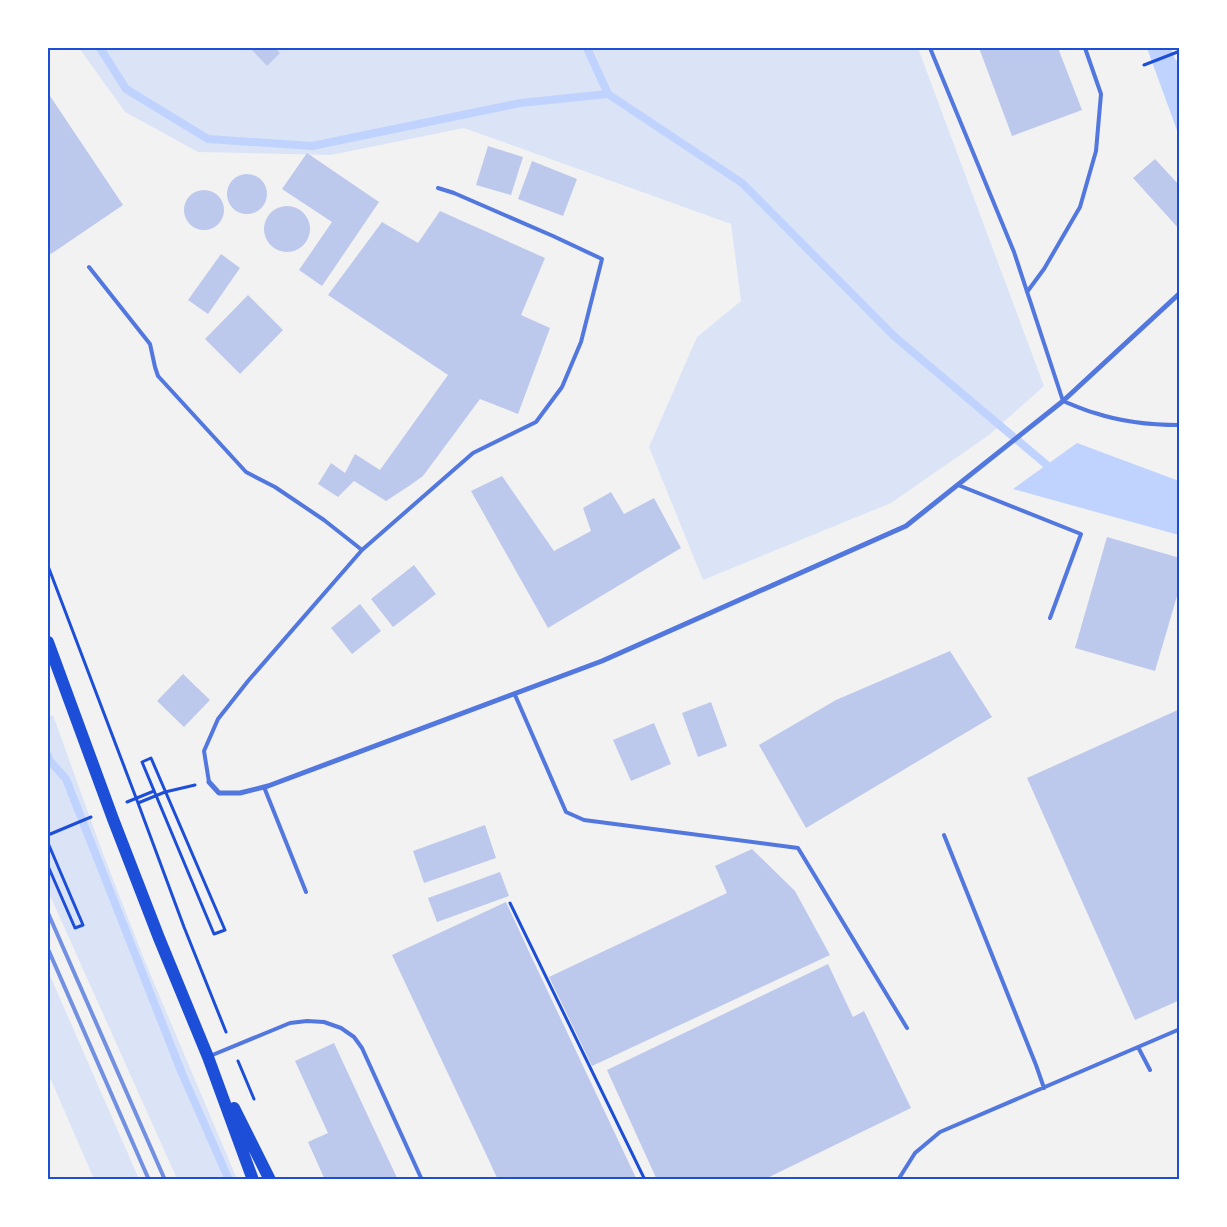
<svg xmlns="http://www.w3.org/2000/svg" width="1227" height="1227" font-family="'DM Sans',sans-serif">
  <rect width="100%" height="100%" fill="#f2f2f2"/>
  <path fill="#dbe4f7" d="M79 48H918L1044 386 989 435 891 503 703 580 649 447 697 337 741 301 731 224 464 128 331 155 198 152 125 112Z
    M53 715 102 851 146 964 237 1179H177L48 891V717Z
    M48 971 139 1179H94L48 1073Z"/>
  <path fill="#bfd3fe" d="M1147 48H1171L1175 59 1179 63V136Z
    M1077 443 1179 481V535L1013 489Z"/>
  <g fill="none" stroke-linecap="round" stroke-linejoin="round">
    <path stroke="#bfd3fe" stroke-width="8" d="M100 48 126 89 208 139 312 146 520 103 608 94 742 183 895 337 1054 471
      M587 48 608 94
      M48 756 50 761 66 779 181 1071 229 1180"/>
  </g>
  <path fill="#bdc9ec" d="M250 48H275L280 53 267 66Z
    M979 48H1058L1082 110 1012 136Z
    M48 93 123 205 51 254 48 249Z
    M488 146 523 157 511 195 476 185Z
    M307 153 379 202 322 286 299 270 332 222 282 189Z
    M1155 159 1180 186V230L1133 178Z
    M532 161 577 179 563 216 518 199Z
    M227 194a20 20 0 1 1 40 0a20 20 0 1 1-40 0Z
    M184 210a20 20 0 1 1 40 0a20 20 0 1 1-40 0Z
    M264 229a23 23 0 1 1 46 0a23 23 0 1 1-46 0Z
    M440 211 545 258 521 315 550 328 518 414 480 399 423 476 409 486 386 501 354 481 338 497 318 484 331 463 345 473 355 454 380 470 448 375 328 295 382 222 418 243Z
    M221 254 240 268 208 314 188 300Z
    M248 295 283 330 240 374 205 339Z
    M502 476 554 551 591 531 583 508 611 492 624 514 654 498 681 548 548 628 471 491Z
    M1107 537 1180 558V586L1155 671 1075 648Z
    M414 565 436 594 393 627 371 599Z
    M360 604 381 631 352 654 331 628Z
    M950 651 992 717 806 828 759 745 836 700Z
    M183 674 210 700 184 727 157 701Z
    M711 702 727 746 698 757 682 713Z
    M1180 709V1000L1135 1020 1027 778Z
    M654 723 671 764 631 781 613 740Z
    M485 825 496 858 424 883 413 851Z
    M752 849 795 891 830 955 592 1066 549 977 727 893 715 866Z
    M500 872 509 896 437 922 428 898Z
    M506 902 532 958 637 1180H498L486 1154 392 955Z
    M828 964 853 1017 864 1011 911 1108 763 1180H657L607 1070Z
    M334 1043 367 1114 398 1180H325L308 1142 328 1133 295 1061Z"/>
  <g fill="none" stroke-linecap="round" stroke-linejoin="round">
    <path stroke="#1d4ed8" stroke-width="3" d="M1144 65 1180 51
      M48 566 138 803 184 927 226 1032
      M151 758 225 930 214 934 142 762Z
      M127 802 154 791
      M138 803 165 792 195 785
      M48 835 91 817
      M48 843 83 925 75 928 48 866
      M510 903 645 1180
      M238 1061 254 1099"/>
    <path stroke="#5277de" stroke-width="4" d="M930 48 1014 252 1063 401C1073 405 1084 410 1095 413 1122 422 1151 425 1180 425
      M89 267 150 344 155 367 158 376 246 472 275 487 324 520 362 550
      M1027 292 1044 269 1080 207 1096 151 1101 94 1085 48
      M958 485 1081 534 1050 618
      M515 695 566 812 584 820 798 848 907 1028
      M209 782 204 751 218 719 248 681 362 550 473 453 536 422 562 387 581 342 602 259 553 236 454 193 438 188
      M264 787 306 892
      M944 835 1036 1065 1044 1088
      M1138 1047 1150 1070
      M210 1056 290 1023 307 1021 324 1022 341 1028 354 1037 362 1048 422 1180
      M898 1180 915 1153 940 1132 1180 1029"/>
    <path stroke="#5277de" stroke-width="5" d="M209 782 219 793H240L268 786 602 661 906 526 1063 401 1180 293"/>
    <path stroke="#1d4ed8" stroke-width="12" d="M48 642 113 819 159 938 208 1057 253 1180
      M234 1108 270 1180"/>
    <path stroke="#7290e2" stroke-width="4" d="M48 913 165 1180
      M48 949 149 1180"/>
  </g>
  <rect width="1227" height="1227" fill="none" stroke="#ffffff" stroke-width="98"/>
  <rect x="49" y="49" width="1129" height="1129" fill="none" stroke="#1d4ed8" stroke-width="2"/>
</svg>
